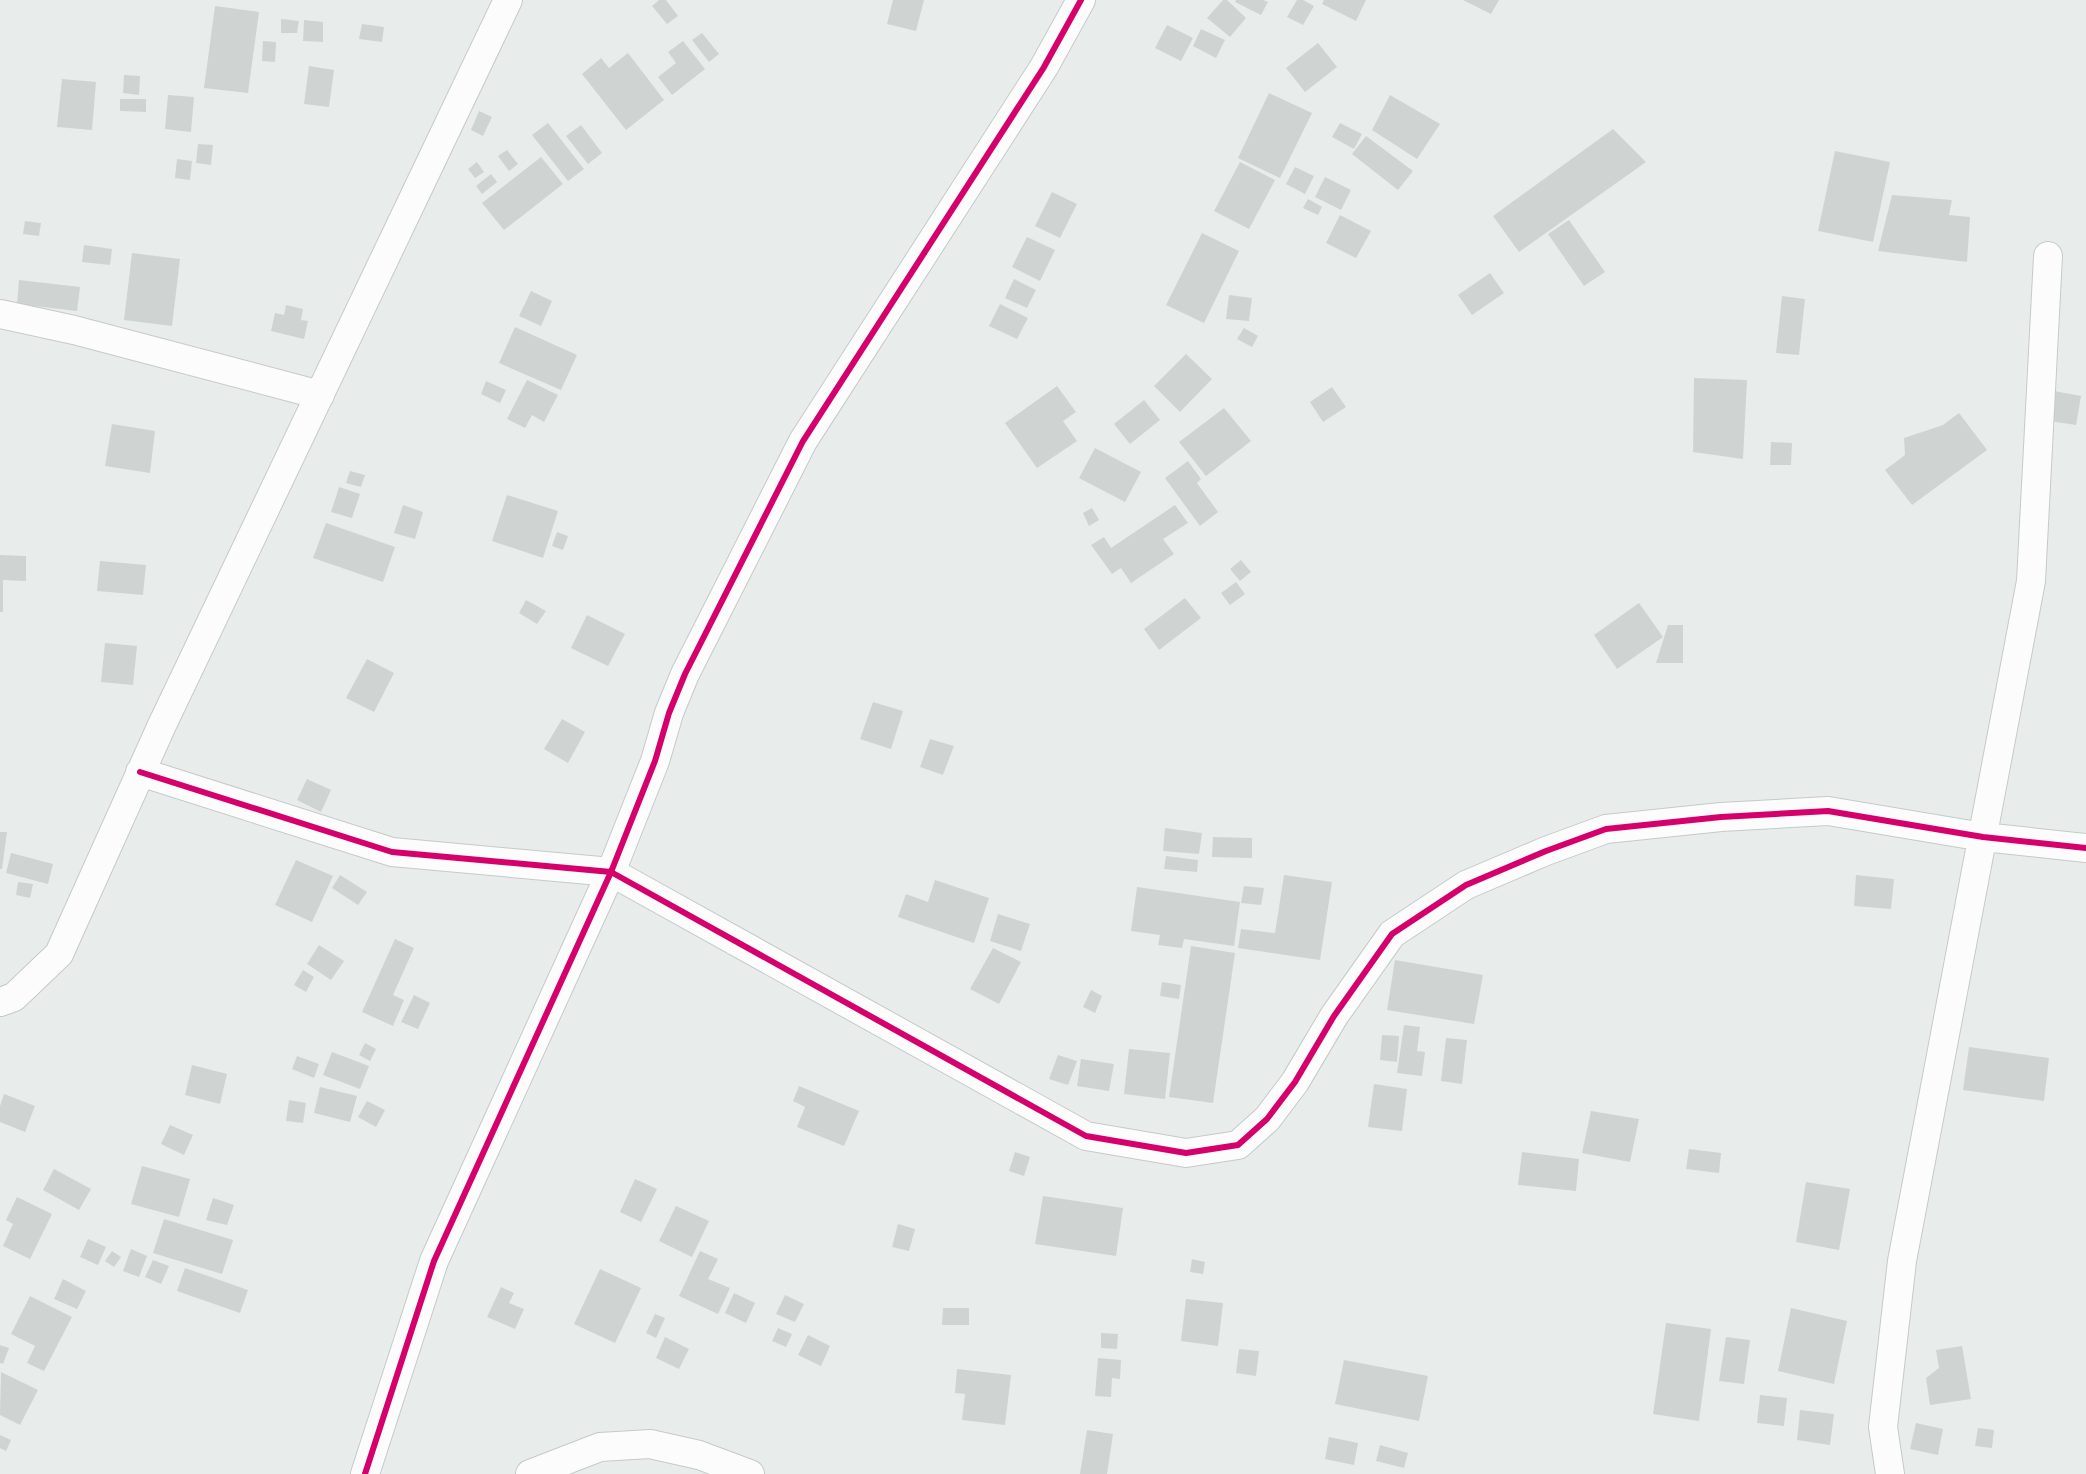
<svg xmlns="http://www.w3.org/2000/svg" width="2086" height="1474" font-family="Lato,sans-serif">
  <rect width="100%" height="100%" fill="#e8edeb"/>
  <path fill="#cfd4d2" d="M659 0H666L678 16 667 24 652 6Z
    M893 0H924L916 31 887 24Z
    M1223 0H1227L1246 18 1230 37 1207 18Z
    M1236 0H1263L1268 2 1261 15 1235 2Z
    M1297 0H1303L1314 6 1303 25 1287 17Z
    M1324 0H1366L1356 21 1322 4Z
    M1463 0H1499L1491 14Z
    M215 6 259 12 248 93 204 88Z
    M281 19 299 21 297 33H281Z
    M304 20 323 22V42L303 41Z
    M362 24 384 27 382 42 359 39Z
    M1167 25 1193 38 1181 61 1155 48Z
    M1201 29 1225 40 1216 58 1193 46Z
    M702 33 719 54 709 62 692 40Z
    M263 41 276 42 275 62 262 61Z
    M683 41 705 69 672 95 658 77 676 63 668 52Z
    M1318 43 1337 67 1305 92 1286 68Z
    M628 53 664 100 626 130 582 74 601 58 609 68Z
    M309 66 334 70 329 107 304 104Z
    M124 75 140 76 139 95 123 93Z
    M62 79 96 82 92 130 57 127Z
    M1269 93 1312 113 1280 178 1238 158Z
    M168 95 194 97 191 132 165 129Z
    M1390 95 1440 124 1417 159 1372 130Z
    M120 99H146V112L120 111Z
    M479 111 492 117 483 136 471 130Z
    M548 123 584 169 568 181 532 135Z
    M1340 123 1362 134 1354 149 1332 137Z
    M581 125 602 153 588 164 566 136Z
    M1613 129 1646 162 1519 252 1493 216Z
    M1366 136 1413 171 1398 190 1352 154Z
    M198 144 213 145 211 165 196 163Z
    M507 150 518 164 509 171 498 156Z
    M1835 151 1890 162 1873 242 1818 231Z
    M541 157 563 184 504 230 482 203Z
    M177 159 192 161 190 180 175 178Z
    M477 162 484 172 475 178 468 169Z
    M1240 162 1275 180 1249 229 1214 211Z
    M1295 167 1314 176 1305 194 1286 184Z
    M491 174 497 182 482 194 476 186Z
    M1325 177 1351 190 1341 210 1315 197Z
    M1052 192 1077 204 1060 238 1035 226Z
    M1892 195 1952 200 1949 215 1970 217 1967 262 1878 251Z
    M1308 199 1322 207 1318 215 1303 208Z
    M1340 215 1371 231 1356 258 1326 243Z
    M1569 220 1605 272 1584 286 1548 234Z
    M25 221 41 223 39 236 23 234Z
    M1202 233 1239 251 1204 323 1166 305Z
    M1027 237 1055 250 1040 281 1012 267Z
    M84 245 112 249 110 265 82 262Z
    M132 253 180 259 172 326 124 320Z
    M1490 273 1504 293 1472 315 1458 295Z
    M1014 279 1036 290 1027 308 1005 298Z
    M19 280 80 287 77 311 17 304Z
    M531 291 552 301 541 326 519 316Z
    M1229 295 1252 298 1249 321 1226 319Z
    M1782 296 1805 299 1799 355 1776 353Z
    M1000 304 1028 318 1017 339 989 326Z
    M286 305 303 309 301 320 308 321 304 339 271 331 275 313 284 315Z
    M515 327 577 355 561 390 499 363Z
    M1244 328 1258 336 1252 347 1237 339Z
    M1186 354 1212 379 1180 412 1154 386Z
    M1694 378 1747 380 1743 459 1693 452Z
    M527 380 558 395 544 422 532 415 525 428 507 419Z
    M486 381 506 390 500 403 481 394Z
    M1057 386 1076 412 1063 421 1077 441 1037 468 1005 423Z
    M1332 387 1346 407 1323 422 1310 402Z
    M2054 391 2081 396 2076 425 2049 421Z
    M1144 400 1160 420 1130 444 1114 424Z
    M1224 408 1251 441 1206 476 1179 442Z
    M1959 413 1987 450 1912 505 1885 470 1905 455 1904 438 1943 425Z
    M112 424 155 431 150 473 105 466Z
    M1771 442 1792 443 1791 465H1770Z
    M1095 448 1141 472 1125 502 1079 478Z
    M1188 461 1201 479 1197 483 1218 512 1200 526 1165 478Z
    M350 471 365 475 361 487 346 483Z
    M339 487 360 494 352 518 331 512Z
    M507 495 558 511 543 558 492 541Z
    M403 505 423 512 415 539 394 533Z
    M1175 505 1188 523 1163 539 1174 554 1131 583 1121 568 1112 574 1091 545 1104 537 1111 548Z
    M1092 508 1099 520 1089 526 1083 513Z
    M326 523 395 547 383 582 313 558Z
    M557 532 568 536 563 550 552 546Z
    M0 555 26 556V581L3 580V612H0Z
    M1241 560 1251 572 1240 581 1230 569Z
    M100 561 146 565 143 595 97 591Z
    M1236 582 1245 594 1230 605 1221 593Z
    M1185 598 1201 618 1159 650 1144 629Z
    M526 600 546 611 537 624 519 613Z
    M1639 603 1663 637 1617 669 1594 635Z
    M587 615 625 634 608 666 571 648Z
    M1668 625H1683V663H1656Z
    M105 643 137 646 133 685 101 682Z
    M367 659 394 673 374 712 346 698Z
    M873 702 903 711 891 749 860 739Z
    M562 719 585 732 568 763 544 749Z
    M930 739 954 746 943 775 920 767Z
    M307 779 331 790 321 812 297 800Z
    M1165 828 1202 833 1199 854 1163 851Z
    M0 832H7L2 869H0Z
    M1213 837 1252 838V858L1212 857Z
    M11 853 53 864 48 884 6 873Z
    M1166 856 1198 860 1197 872 1164 869Z
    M296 860 333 876 312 922 275 905Z
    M340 875 367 892 358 905 332 888Z
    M1284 875 1332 882 1320 960 1238 948 1241 929 1275 933Z
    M1856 875 1894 879 1891 909 1854 906Z
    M935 880 989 898 974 943 898 917 906 894 928 902Z
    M18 882 33 884 30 898 16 895Z
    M1244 886 1264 888 1261 905 1241 903Z
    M1137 887 1240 902 1234 946 1184 939 1182 948 1158 945 1160 935 1131 931Z
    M998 914 1030 924 1021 951 990 941Z
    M395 939 414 948 393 995 404 1000 393 1026 362 1012Z
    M319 945 344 961 331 980 307 964Z
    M1191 946 1235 953 1213 1103 1169 1097Z
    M993 948 1021 962 999 1004 970 989Z
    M1395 960 1483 975 1474 1024 1387 1010Z
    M303 970 314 977 306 992 294 985Z
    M1162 982 1181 985 1179 999 1160 996Z
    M1091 990 1102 996 1095 1013 1083 1007Z
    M414 995 430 1003 418 1029 401 1022Z
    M1404 1025 1420 1027 1417 1051 1425 1052 1422 1076 1397 1073Z
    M1382 1035 1399 1036 1397 1062 1380 1060Z
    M1446 1038 1467 1040 1462 1084 1441 1081Z
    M365 1043 376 1049 370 1061 359 1055Z
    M1969 1047 2049 1058 2044 1101 1963 1090Z
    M1129 1049 1170 1053 1165 1099 1124 1094Z
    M332 1052 369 1066 360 1089 323 1075Z
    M1058 1055 1077 1061 1068 1085 1049 1079Z
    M297 1056 319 1064 314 1078 292 1069Z
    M1081 1059 1114 1064 1109 1091 1077 1086Z
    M192 1065 227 1074 220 1104 185 1095Z
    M1374 1084 1407 1089 1402 1131 1368 1127Z
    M799 1086 859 1111 844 1146 797 1127 805 1107 793 1101Z
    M320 1087 357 1096 350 1122 314 1113Z
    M4 1094 35 1106 25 1132 0 1122V1106Z
    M289 1100 306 1103 303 1123 286 1121Z
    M367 1101 385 1110 376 1127 358 1117Z
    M1591 1111 1639 1119 1630 1162 1582 1153Z
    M170 1125 193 1135 184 1155 161 1144Z
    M1689 1149 1721 1153 1719 1173 1686 1169Z
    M1015 1152 1030 1157 1024 1176 1009 1171Z
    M1522 1152 1579 1159 1576 1191 1518 1185Z
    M142 1166 190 1179 179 1217 131 1204Z
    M54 1169 91 1189 79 1210 43 1190Z
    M635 1179 657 1189 641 1222 620 1212Z
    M1806 1182 1850 1189 1839 1250 1796 1242Z
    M1043 1196 1123 1208 1116 1256 1035 1244Z
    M17 1197 52 1214 30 1259 3 1246 13 1224 6 1220Z
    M213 1198 234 1205 227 1225 206 1220Z
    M676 1206 709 1221 692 1257 659 1241Z
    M164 1219 233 1240 222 1274 153 1253Z
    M898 1224 915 1229 909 1251 892 1247Z
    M88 1239 106 1247 98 1265 80 1257Z
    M131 1249 147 1256 139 1277 123 1271Z
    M112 1251 121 1257 114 1267 105 1261Z
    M700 1251 718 1259 708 1279 730 1288 718 1314 679 1296Z
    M1192 1259 1205 1262 1203 1274 1190 1272Z
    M153 1260 169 1266 161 1284 145 1277Z
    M185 1268 248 1290 240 1313 177 1291Z
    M600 1269 641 1288 615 1343 574 1324Z
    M63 1279 86 1291 77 1309 54 1299Z
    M501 1287 514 1293 509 1303 524 1309 515 1329 487 1317Z
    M734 1293 755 1303 746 1323 725 1313Z
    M785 1295 804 1304 795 1322 776 1314Z
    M30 1296 72 1317 44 1371 27 1363 35 1346 11 1334Z
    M1186 1299 1223 1303 1218 1346 1181 1341Z
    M943 1308H969V1325H942Z
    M1791 1308 1847 1321 1834 1384 1778 1371Z
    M655 1314 665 1318 656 1338 646 1333Z
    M1666 1323 1711 1329 1699 1421 1653 1414Z
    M778 1328 792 1334 786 1347 772 1341Z
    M1101 1333 1118 1334 1117 1349 1101 1348Z
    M808 1335 830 1346 821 1366 798 1355Z
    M665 1337 689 1349 679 1369 656 1358Z
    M1726 1337 1750 1340 1744 1384 1719 1381Z
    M0 1345 9 1348 3 1364 0 1363Z
    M1962 1346 1971 1399 1930 1405 1926 1378 1939 1368 1936 1350Z
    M1239 1349 1259 1351 1256 1376 1236 1373Z
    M1098 1358 1121 1360 1120 1379 1112 1378 1111 1397 1095 1396Z
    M1344 1360 1428 1376 1419 1421 1335 1404Z
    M957 1369 1011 1375 1005 1425 962 1420 965 1394 955 1393Z
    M1 1372 38 1390 20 1425 0 1415Z
    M1760 1395 1787 1398 1784 1426 1757 1423Z
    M1800 1410 1834 1414 1830 1445 1797 1440Z
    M1916 1423 1943 1429 1938 1455 1910 1449Z
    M1978 1428 1994 1430 1992 1448 1975 1446Z
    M1087 1430 1113 1434 1107 1474H1080Z
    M0 1435 11 1440 6 1451 0 1448Z
    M1329 1437 1358 1443 1354 1465 1325 1459Z
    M1380 1445 1408 1453 1404 1468 1376 1461Z"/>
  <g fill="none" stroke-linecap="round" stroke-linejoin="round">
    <g stroke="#c5cac8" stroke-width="30">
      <path id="minor" d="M0 314 74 330 320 395
        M140 772 392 852 611 872 1086 1136 1186 1153 1238 1145 1267 1119 1295 1082 1334 1016 1392 934 1466 885 1546 851 1606 829 1721 817 1828 811 1983 837 2086 848
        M0 1002 14 997 59 954 162 725 508 0
        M365 1474 434 1261 611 872 655 761 669 713 685 674 803 441 1044 67 1081 0
        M530 1474 600 1447 650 1444 699 1455 750 1474
        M1890 1474 1883 1427 1902 1261 2031 581 2048 256"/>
    </g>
    <use href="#minor" stroke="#fcfcfc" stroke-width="28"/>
    <g stroke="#f7fbf9" stroke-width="9">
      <path id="cycleway" d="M140 772 392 852 611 872 1086 1136 1186 1153 1238 1145 1267 1119 1295 1082 1334 1016 1392 934 1466 885 1546 851 1606 829 1721 817 1828 811 1983 837 2086 848
        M365 1474 434 1261 611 872 655 761 669 713 685 674 803 441 1044 67 1081 0"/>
    </g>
    <use href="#cycleway" stroke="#d6006c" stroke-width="6"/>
  </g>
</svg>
